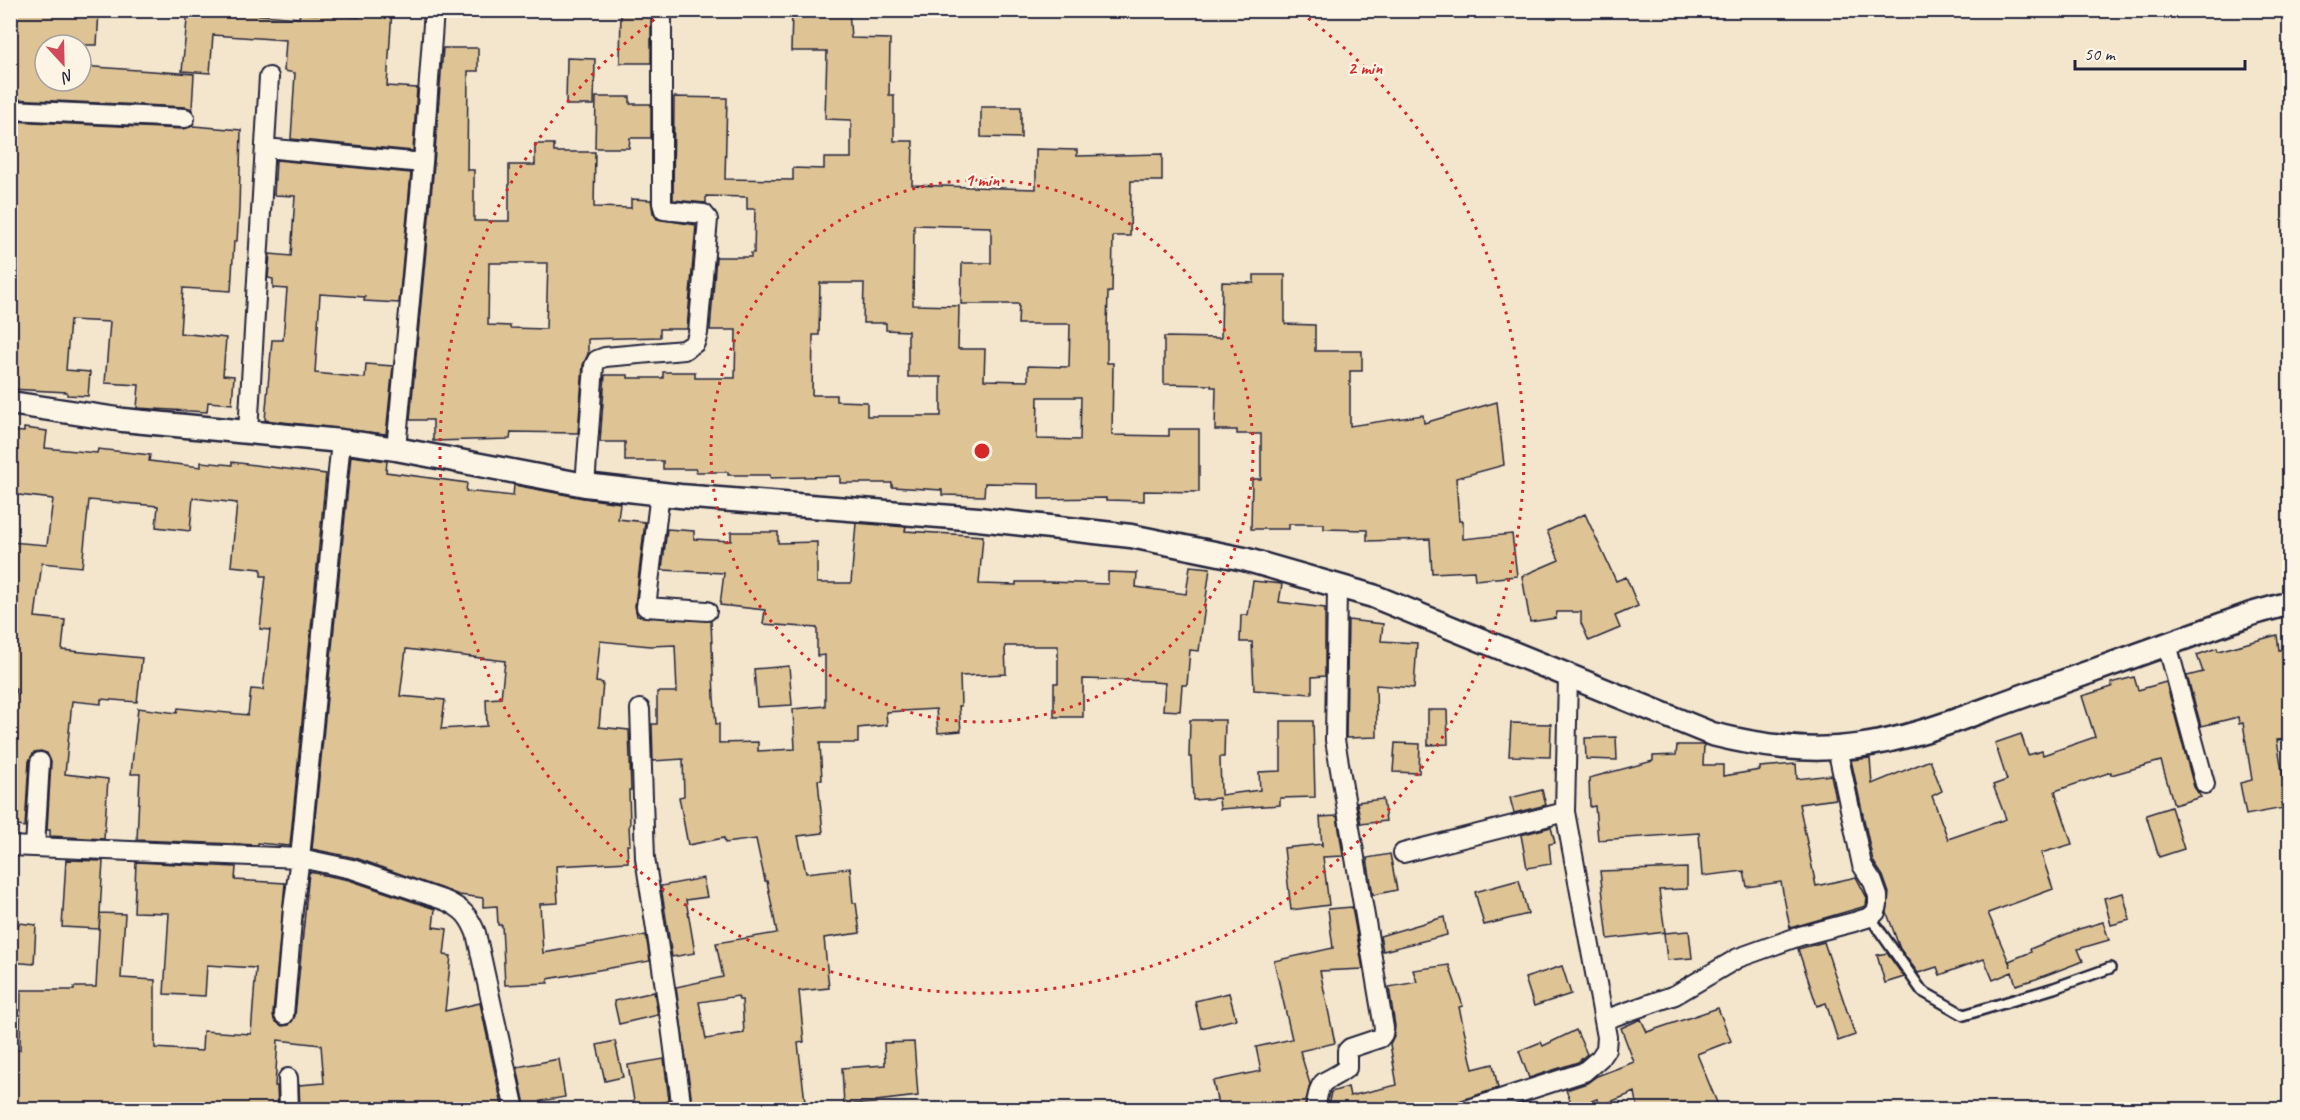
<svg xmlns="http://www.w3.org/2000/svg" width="2300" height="1120" font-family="Caveat,sans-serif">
  <rect width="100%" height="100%" fill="#f3e6cd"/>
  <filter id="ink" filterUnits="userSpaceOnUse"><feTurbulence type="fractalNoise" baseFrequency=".0167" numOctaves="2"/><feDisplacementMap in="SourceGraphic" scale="12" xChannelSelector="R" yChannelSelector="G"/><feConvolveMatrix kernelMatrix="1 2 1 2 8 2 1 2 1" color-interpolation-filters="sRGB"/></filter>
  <g filter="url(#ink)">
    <path fill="#dec494" stroke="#22223b" stroke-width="1.5" fill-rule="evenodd" d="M10 10H99L97 45H45V81H81V66L194 74 192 109 186 107 10 99Z
      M188 10H238V13L299 18 300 13 359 17 360 10H392L387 86 417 88 413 151 291 139 295 73 284 71 286 40 213 35 210 73 182 71Z
      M621 10H651V63H620Z
      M792 10H849L851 38 890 39 889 95H894V141H913L912 185 1036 189V149L1077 150V156L1162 154V181H1131L1130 236H1113L1112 292H1108L1107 327V363H1113L1112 435 1169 436V429H1199V492L1144 491V501L1106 500V498L1039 499V484L985 483 984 496 942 495V490L892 487V483H840V476L770 478V475H728V472H696V469H663V461H625V442H600L605 375H628V378H663V372H695V378H735L736 330H710L716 257H751V253H754L755 209H747V197L706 196V203L673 200 674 97 727 98 725 179 793 180V168L824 169V158H851V120L825 119 827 51H791ZM914 225 991 227V263H962L961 304H1019L1018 324H1070L1069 367 1028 366V381L984 380 985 349H958L959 306 913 305ZM820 283H864L863 323H886V330L908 331V377H941V416H867V402L836 401V395H812L813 335H819ZM1038 397H1081L1080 440 1037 439Z
      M443 48H478V71H468L467 170H474V221H509V165H535V144H554V152H595L594 207 631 208V199L651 200 653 213 657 219 696 225 687 329H660V337L588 339V354L583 365 578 433 511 432 510 439 433 441V420H410L434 164ZM489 263H548L546 329 510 328V326L488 325Z
      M567 58 595 59 594 105H566Z
      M596 97H630V104H651V138H630L629 148H595Z
      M981 107H1021V138L981 137Z
      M10 121 184 129 193 126 241 130 239 209 237 241H234L231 291 183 288 180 333 226 338 223 375 234 376 232 404 208 402 207 412 137 408 139 385 105 383 110 322 70 320 66 370 90 372 88 396 67 395V392L10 389Z
      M276 160 411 173 399 303 364 301 365 297 320 294 315 373 365 378 366 364 393 366 386 434 265 420 272 340H283L287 289 273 288V279L268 278 270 254 291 256 295 196 274 195Z
      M1254 275H1285V324L1315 325V351H1362V371H1350V426L1423 415 1424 423 1497 402 1504 465 1456 478 1459 521H1463V539L1512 534 1517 576 1475 580 1474 571 1432 573 1430 539 1367 541V530L1324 529V524H1289V529H1251L1252 479H1261V434H1237V430H1215L1216 387H1211V385L1164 384V337L1221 338 1222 282 1254 283Z
      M24 428 47 431 45 448 97 453 98 449 150 455 149 461 201 467V462L232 465V462L326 474 290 846 258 843V845L137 840 140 774H131L138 708 177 713 178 708 248 715 251 689 263 690 270 630 260 629 266 576H261V569L231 566 237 503 193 498 190 531 156 527 158 506 89 500 82 567 42 563 35 617 65 620 62 650 142 658 137 702 101 699V704L72 701 65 774 108 779 104 839 50 836V830H47L51 762 47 753 41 751 34 752 29 761 25 827 10 825V742L16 689 10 688V644L15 599 10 598V542L47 545 53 499 10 494V431L24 432Z
      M351 456 387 461 386 472 467 483 466 491 513 496 514 485 583 498 620 503 618 519 645 522 635 606 637 616 711 621 714 697 716 724H719V743L758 742V751L795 749 793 709 825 706V655L817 656V628L763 624 765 610 720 605 724 573 662 570 667 529 694 531V539L731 541V532H778V543L817 542V583H851L856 523 906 527 905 531 983 536 979 584 1016 585V582H1048L1108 584V572L1137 573 1136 587 1186 594 1190 566 1210 568 1199 651 1190 650 1187 685H1182L1180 711 1163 710 1165 683 1153 682V681L1083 679V717H1054V683H1058V646H1005L1006 674 960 676 961 706H959L961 731 938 733 936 709 886 712 887 725 858 728V743H820L822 780H818L823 833 798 836 806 873 850 868 853 903H856L860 933 824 938 829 988 799 991 804 1042 798 1043 806 1110H693L676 987 723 977 716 943 777 933 767 881H765L756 839 725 843 724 838 688 845 679 797 684 796 683 759 653 761 652 724H657V692H677L675 645 650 646 600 641 596 682 603 683 599 727 629 730 631 790H629L630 825H629L630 845H627L628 862 556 866 558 903 540 904 543 953 646 935 650 961 548 979V983L505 985 502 925H498L497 906 483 907V898L459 895 356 858 312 849ZM406 649 505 661 501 698 486 699 487 726 441 729 445 700 400 696ZM738 996 739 1000H742L744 1033 706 1039 699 1002Z
      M1585 514 1616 581 1626 577 1638 606 1615 616 1620 628 1589 641 1581 623V612H1557L1556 618 1530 622 1522 576 1559 560 1547 531Z
      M1253 581 1282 584 1279 602 1325 608V676L1312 677V694L1254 690 1252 642H1240L1241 615H1248Z
      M1348 620 1383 624 1381 641 1417 643 1414 688 1376 685 1377 737 1346 738Z
      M2277 635 2279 650 2289 648V739L2277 740 2284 783 2289 782V807L2246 815 2240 783 2252 780 2243 723 2239 724 2238 717 2201 726 2187 676 2203 672 2197 655 2217 648 2218 651Z
      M789 666 792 705 757 707 754 669Z
      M2134 677 2138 690 2166 682 2194 787 2201 797 2174 805 2161 761 2111 775V772L2055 791 2072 844 2041 853 2053 889 1988 913 2011 967 2009 961 2031 952 2030 949 2079 929 2103 922 2109 940 2078 949 2083 961 2036 979 2016 985 2012 972 1993 980 1984 959 1940 975 1937 967 1918 973 1900 949 1887 913 1889 893 1883 876 1873 861 1851 760 1870 758 1872 784 1930 760 1942 791 1932 796 1948 839 2006 819 1993 785 2007 780 1995 743 2021 734 2028 755 2042 751 2043 755 2095 737 2082 696 2112 687 2111 683Z
      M1428 710H1447L1448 744 1428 745Z
      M1190 720H1225L1224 757H1220L1221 795 1260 790 1259 772 1281 771V721H1313L1315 797 1280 798V805L1220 809 1219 798 1193 800 1191 757H1189Z
      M1511 723 1551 724 1550 757 1509 756Z
      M1616 737 1617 760 1586 759 1585 738Z
      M1395 743 1420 744 1419 773 1393 772Z
      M1677 745H1704L1703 765H1723V776L1760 770V767L1796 764 1797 779 1831 775 1836 799 1799 804 1816 886 1856 877 1867 898 1866 906 1790 928 1781 882 1747 887 1744 871 1702 876 1699 833 1598 840 1595 806 1590 807 1589 778 1653 761V756L1676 755Z
      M1542 790 1546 805 1514 813 1510 798Z
      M1383 799 1386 821 1361 824 1357 802Z
      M2171 807 2184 849 2159 857 2146 815Z
      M1337 816 1343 856 1323 857 1329 905 1291 910 1284 848 1322 844V847L1320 817Z
      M1551 827 1555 843 1549 844 1551 864 1527 868 1521 835Z
      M1390 854 1397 890 1373 895 1367 858Z
      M66 860 103 861 99 929 62 927Z
      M136 862 236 867 235 880 285 883 273 1014 274 1020 282 1026 289 1025 295 1016 309 872 349 880 435 909 433 927 447 929 444 955 451 956 445 1011 480 1003 503 1110H300L299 1085 324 1083 321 1045 278 1040 275 1086H277L278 1110 189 1106 188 1110H10L12 1050H20L21 990H74V987H96L100 913 125 914 121 978 155 980V1048L202 1051 203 1031 251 1034 256 968 207 965 205 996 164 994 169 913 134 912Z
      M1687 868V889L1659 890 1665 932 1608 939 1600 871Z
      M703 878 707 897 686 900 695 953 672 957 661 886Z
      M1519 880 1528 914 1484 925 1475 892Z
      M2123 893 2130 920 2111 925 2104 898Z
      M1352 907 1363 969 1320 971 1335 1043 1300 1051 1310 1084 1304 1110H1219L1213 1081 1261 1071 1256 1047 1292 1039 1274 961 1333 948 1328 909Z
      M1444 917 1447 935 1383 951 1380 936Z
      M19 923 36 925 34 964 10 962V928H18Z
      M1689 931 1692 958 1667 960 1664 933Z
      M1824 942 1855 1035 1838 1041 1826 1003 1817 1006 1798 949Z
      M1887 953 1904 977 1885 983 1877 955Z
      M1449 965 1463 1006 1459 1007 1473 1069 1493 1064 1498 1088 1459 1101 1422 1110H1327L1331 1092 1348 1087 1350 1096 1397 1085 1390 1044 1394 1036 1395 1026 1389 987 1417 982 1413 970Z
      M1562 966 1571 994 1534 1006 1525 978Z
      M654 992 658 1015 619 1024 614 1001Z
      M1229 993 1236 1019 1201 1028 1195 1001Z
      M1718 1008 1731 1041 1697 1054 1720 1110H1638L1635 1092 1600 1106 1597 1099 1573 1108 1566 1090 1587 1083 1597 1076 1634 1062 1621 1028 1641 1019 1647 1032Z
      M1576 1030 1587 1054 1578 1062 1529 1078 1519 1051 1541 1042 1543 1046Z
      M615 1041 623 1077 605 1081 597 1045Z
      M914 1042 918 1096 876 1101V1103L844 1105 842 1068 885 1065 884 1043Z
      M559 1059 565 1097 541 1101 542 1110H526L517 1067Z
      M664 1059 669 1101 635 1107 628 1065Z"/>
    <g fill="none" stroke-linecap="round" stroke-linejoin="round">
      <g stroke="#22223b" stroke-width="14">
        <path id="service" d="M1870 917 1922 991 1964 1015 2054 988 2110 968"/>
      </g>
      <g stroke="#22223b" stroke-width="22">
        <path id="minor" d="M10 110 185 118
          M265 148 423 163
          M248 432 269 77
          M341 441 300 858 352 869 446 901C463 909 469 916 476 933L515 1110
          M396 449 423 163 434 10
          M585 485 594 366 597 360 605 357 684 350 695 343 698 333 708 219 704 214 664 210 662 203V10
          M660 493 646 607 707 611
          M2167 644 2205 784
          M640 709 645 858 671 1026 682 1110
          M10 846 300 858 293 909 284 1015
          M35 847 40 762
          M1403 853 1565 812
          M1604 1020 1675 995 1738 958 1800 936 1854 922 1870 917 1876 912 1878 905V896L1873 882 1862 865 1837 748
          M288 1078 289 1110
          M1315 1110C1321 1072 1323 1087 1347 1068V1051L1350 1048 1380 1038 1383 1034 1384 1028 1335 740 1337 587
          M1466 1110 1584 1072 1600 1058 1606 1049 1607 1037 1565 812 1568 676"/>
      </g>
      <g stroke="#22223b" stroke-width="27">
        <path id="tertiary" d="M10 403 123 420 341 441 396 449 585 485 680 496 978 519 1131 536 1244 559 1373 596 1712 734C1760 746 1808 753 1857 746 1914 739 1969 715 2023 696 2099 669 2175 641 2251 614L2290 603"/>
      </g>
      <use href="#service" stroke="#fcf5e5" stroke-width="9"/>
      <use href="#minor" stroke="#fcf5e5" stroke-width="18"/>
      <use href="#tertiary" stroke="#fcf5e5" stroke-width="22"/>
    </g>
  </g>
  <g fill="none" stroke="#d62828" stroke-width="3" stroke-dasharray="3 6">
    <circle cx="982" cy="451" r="271"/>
    <path d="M1301 13A542 542 0 1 1 663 13"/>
  </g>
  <circle cx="982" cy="451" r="9" fill="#d62828" stroke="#fcf5e5" stroke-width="3"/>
  <g font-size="18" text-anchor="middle" font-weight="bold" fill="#d62828" stroke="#fcf5e5" stroke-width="4.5" stroke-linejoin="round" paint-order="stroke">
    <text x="1365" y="74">2 min</text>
    <text x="982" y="186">1 min</text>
  </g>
  <rect width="2300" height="1120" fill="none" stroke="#fcf5e5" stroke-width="36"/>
  <rect x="18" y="18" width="2264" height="1084" fill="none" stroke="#22223b" stroke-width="2" filter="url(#ink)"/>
  <g transform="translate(63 63) rotate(158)"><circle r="28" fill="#fcf5e5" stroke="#a5a1a1" stroke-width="1.5"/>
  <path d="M0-4.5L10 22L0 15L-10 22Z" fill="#d1495b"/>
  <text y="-9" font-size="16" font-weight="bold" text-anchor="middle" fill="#22223b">N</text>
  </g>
  <path d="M2075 60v9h170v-9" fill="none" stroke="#22223b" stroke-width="3"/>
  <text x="2084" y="60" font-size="18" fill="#22223b" stroke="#fcf5e5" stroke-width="4.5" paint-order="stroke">50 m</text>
</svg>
